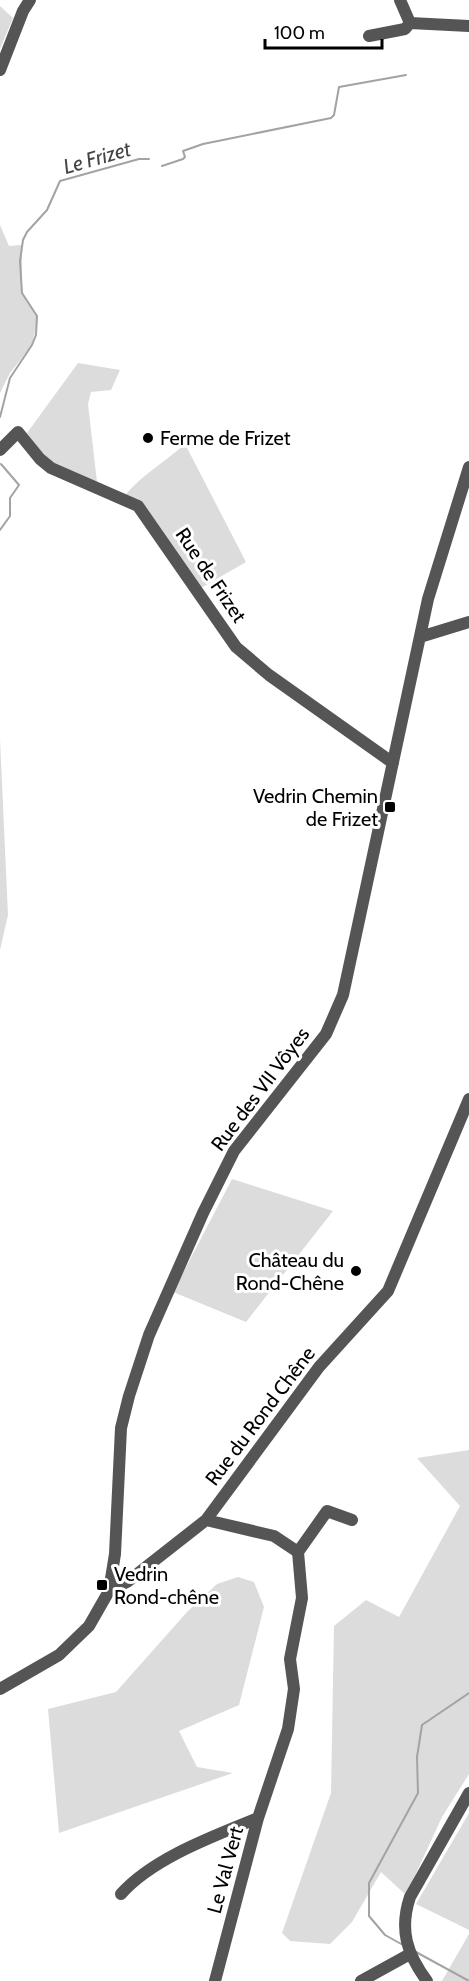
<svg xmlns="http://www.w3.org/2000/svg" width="469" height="1981" font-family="Cabin,sans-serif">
  <rect width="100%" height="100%" fill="#fff"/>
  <path fill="#dcdcdc" d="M0 6 13 18 0 49Z
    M0 225 9 246 22 245V293L38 319 32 345 10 373 0 393Z
    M78 363 120 370 111 390 91 392 88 404 97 482 46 460 27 433Z
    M185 444 246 562 201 588 126 494C142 475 165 462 185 444Z
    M0 739 8 915 0 950Z
    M232 1179 333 1211 246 1322 173 1292Z
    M469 1450V1774L442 1817 406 1895 381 1872 352 1922 330 1944 290 1941 282 1933 331 1793 334 1626 366 1600 399 1617 460 1506 417 1458Z
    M238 1577 254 1582 264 1607 239 1705 179 1731 197 1767 233 1773 59 1833 48 1709 116 1692 187 1612 217 1584Z
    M469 1813V1930L416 1904Z
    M469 1934V1981H442Z"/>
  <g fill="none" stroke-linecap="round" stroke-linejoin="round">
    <path stroke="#a3a3a3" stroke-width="2" d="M162 166 183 159 185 157 183 151 203 144 331 118 334 115 339 87 406 75
      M0 417 10 378 32 345 36 335 37 316 22 293 20 261 23 240 27 232 47 210 60 181 139 159H149
      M0 530 10 516V498L19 485 1 464
      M403 1945 385 1935 369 1916V1883L418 1793 417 1757 422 1725 469 1693
      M416 1952 469 1981"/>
    <path stroke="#555" stroke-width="12" d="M400 0 410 23
      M410 23 469 26
      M369 36 405 29 410 23
      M0 70 23 11 30 0
      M0 450 18 432 40 459 51 468 138 506 236 647 269 675 393 763
      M420 637 469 622
      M206 1520 274 1536 298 1552 302 1598 290 1659 294 1689 288 1729 258 1818
      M298 1552 327 1511 352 1520
      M109 1591 115 1554 121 1428 129 1396 149 1335 203 1213 234 1151 326 1034 343 995 428 599 469 467
      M0 1689 59 1655 89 1626 109 1591 127 1582 206 1520 319 1367 388 1291 469 1099
      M121 1894C153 1858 214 1836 258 1818L215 1981
      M361 1981 410 1954
      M427 1981C407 1954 399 1930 410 1897L469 1793"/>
  </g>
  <g fill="#000" stroke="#fff" stroke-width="2">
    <circle cx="148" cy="438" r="6"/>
    <rect x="384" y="801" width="12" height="12" rx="3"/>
    <circle cx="356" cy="1271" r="6"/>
    <rect x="96" y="1579" width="12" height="12" rx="3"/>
  </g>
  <g text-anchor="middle" stroke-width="6" stroke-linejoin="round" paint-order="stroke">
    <g font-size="20" fill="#000" stroke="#fff" text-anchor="start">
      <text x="160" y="445">Ferme de Frizet</text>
      <text x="378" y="803" text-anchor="end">Vedrin Chemin<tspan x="378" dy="23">de Frizet</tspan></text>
      <text x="344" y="1267" text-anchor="end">Château du<tspan x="344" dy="23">Rond-Chêne</tspan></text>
      <text x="114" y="1581">Vedrin<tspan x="114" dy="23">Rond-chêne</tspan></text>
    </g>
    <g font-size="20" fill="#000" stroke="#fff">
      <text transform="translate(211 575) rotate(56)" y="7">Rue de Frizet</text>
      <text transform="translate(260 1089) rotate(-53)" y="7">Rue des VII Vôyes</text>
      <text transform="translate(260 1416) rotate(-53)" y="7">Rue du Rond Chêne</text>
      <text transform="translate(225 1870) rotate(-75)" y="7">Le Val Vert</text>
    </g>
    <g font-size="21" font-style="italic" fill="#444" stroke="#fff">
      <text transform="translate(97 158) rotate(-16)" y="7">Le Frizet</text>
    </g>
  </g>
  <path d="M265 39v9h117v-9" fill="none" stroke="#000000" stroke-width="3"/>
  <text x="274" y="39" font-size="18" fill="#000000" stroke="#ffffff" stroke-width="4.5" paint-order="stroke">100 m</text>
</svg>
